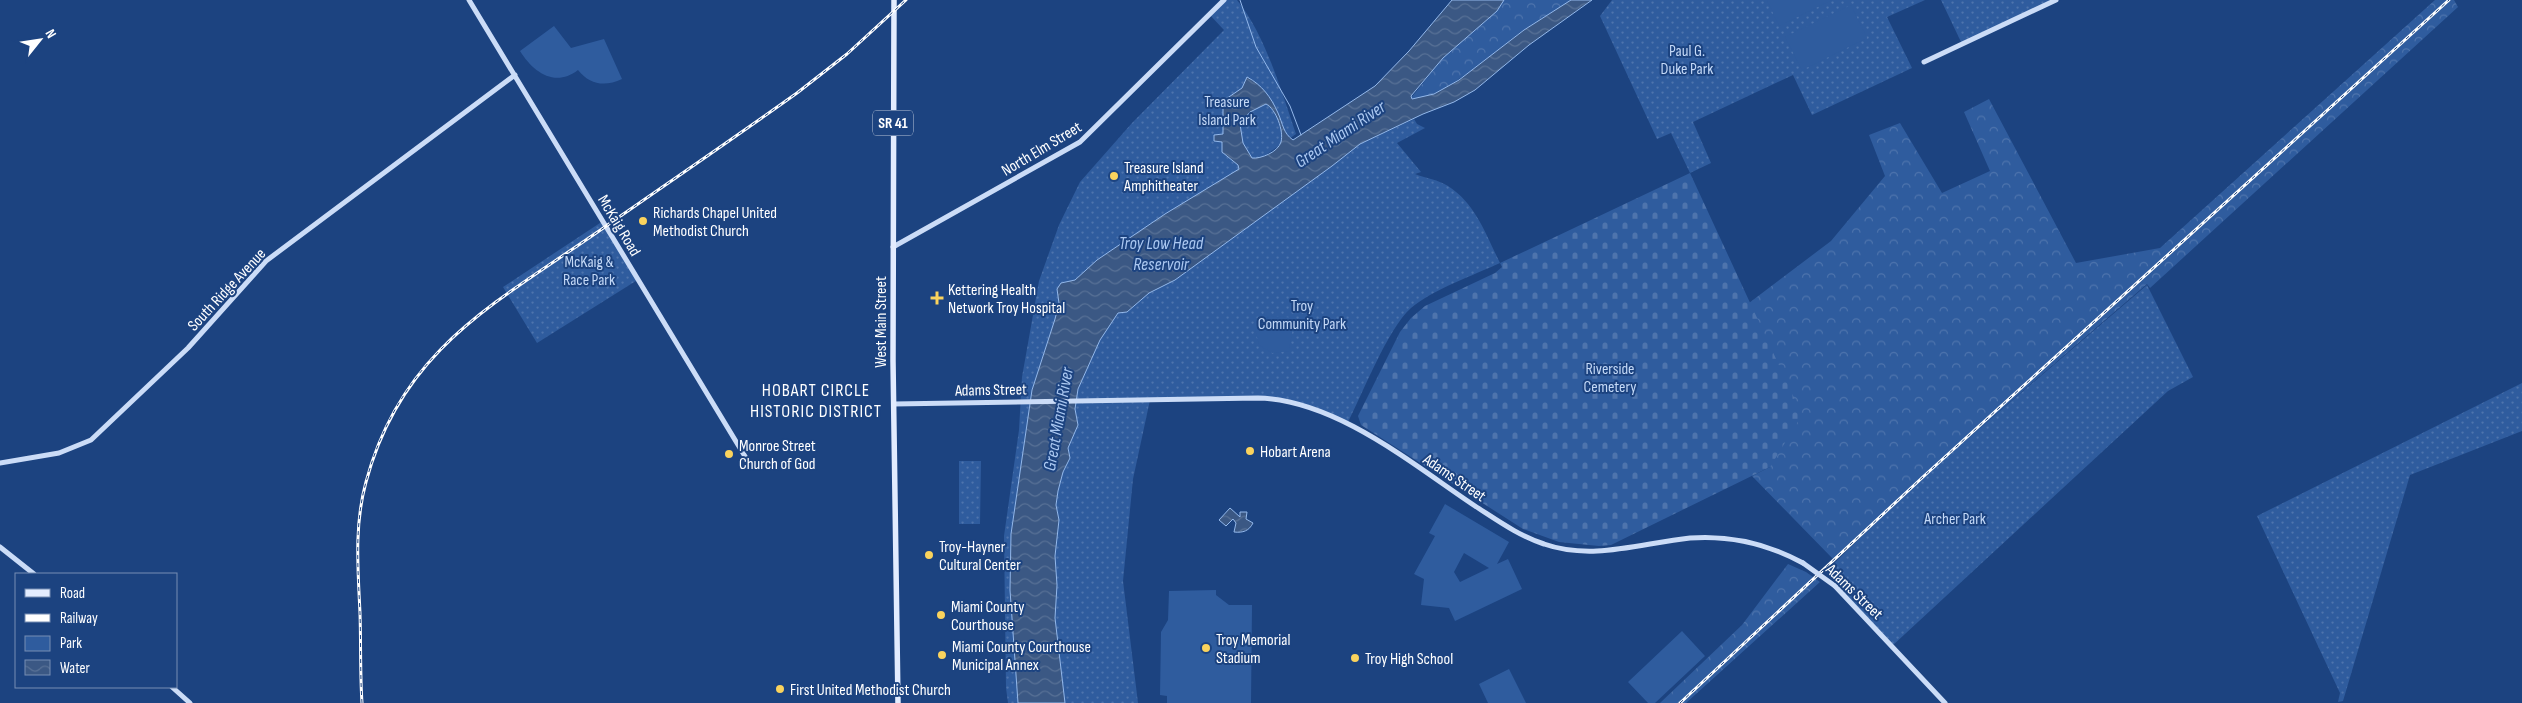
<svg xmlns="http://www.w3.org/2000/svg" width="2522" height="703" font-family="'Sofia Sans Condensed',sans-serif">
  <defs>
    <pattern id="green-dots" width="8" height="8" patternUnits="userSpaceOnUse" patternTransform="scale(1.25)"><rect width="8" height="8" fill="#2f5c9e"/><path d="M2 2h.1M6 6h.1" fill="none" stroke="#4e74ad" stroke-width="1.8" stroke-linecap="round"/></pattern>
    <pattern id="forest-crowns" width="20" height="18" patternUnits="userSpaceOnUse" patternTransform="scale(1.25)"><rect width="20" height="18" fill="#2f5c9e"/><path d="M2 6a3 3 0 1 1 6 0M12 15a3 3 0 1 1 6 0" fill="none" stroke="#4e74ad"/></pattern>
    <pattern id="cemetery-stones" width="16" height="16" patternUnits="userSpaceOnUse" patternTransform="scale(1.25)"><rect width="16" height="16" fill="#2f5c9e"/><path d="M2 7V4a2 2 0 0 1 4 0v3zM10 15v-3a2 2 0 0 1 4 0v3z" fill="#4e74ad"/></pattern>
    <pattern id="water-waves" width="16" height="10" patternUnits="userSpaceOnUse" patternTransform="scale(1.25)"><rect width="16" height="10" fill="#3b5884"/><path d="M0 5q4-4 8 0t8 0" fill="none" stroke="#587196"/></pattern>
  </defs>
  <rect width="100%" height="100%" fill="#1c4380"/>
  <path fill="url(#green-dots)" d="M1224 0H1237C1265 34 1282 93 1296 134L1260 159 1165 214 1097 260 1075 280 1061 283 1058 289 1059 303 1055 319 1032 390 1011 534 1010 590 1018 703H1008L1006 688 1004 536 1019 430 1022 377 1039 281 1059 225 1080 182 1132 123 1224 30 1209 14Z
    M1612 0H1925L1887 17 1912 68 1812 115 1793 75 1693 122 1711 163 1690 173 1671 133 1657 139 1600 16Z
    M1941 0H2056L1962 44Z
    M1414 119 1417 124 1425 128 1397 143 1421 172 1415 174C1425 178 1439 180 1448 186 1476 204 1486 235 1500 263 1474 275 1432 290 1411 308 1388 328 1362 395 1347 424L1326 414 1273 399 1150 400 1133 479 1123 581 1138 703H1065L1055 618 1057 585 1055 556 1059 520 1056 505 1058 491 1063 472 1070 458 1068 448 1078 425 1075 409 1078 389 1100 340 1118 313 1127 312 1149 293 1175 280 1332 166 1360 144Z
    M603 221 639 279 537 343 503 287Z
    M2147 285 2193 377 2168 391 1892 646 1845 595 1843 586 1825 572 1924 476Z
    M2522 383V431L2410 475 2343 701 2338 702 2340 693 2257 516Z
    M959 461H981L980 524H959Z"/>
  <path fill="url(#forest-crowns)" d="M1504 0H1571C1556 11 1540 19 1525 29 1500 46 1439 104 1411 98L1443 58 1497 11Z
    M2435 0H2454L2458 7 2150 288 2147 284 1924 476 1834 560 1752 476 1770 467 1749 303 1831 241 1885 176 1869 135 1900 123 1942 193 1990 171 1964 112 1989 99 2076 263 2160 248Z
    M1788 564 1806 572 1820 582 1686 703H1660L1742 625Z"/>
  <path fill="url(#cemetery-stones)" d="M1690 173 1802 415 1770 467 1611 545 1599 546 1559 542 1523 529 1361 425 1358 416 1400 332 1411 318 1425 306 1495 273 1502 267 1500 263Z"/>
  <path fill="#2f5c9e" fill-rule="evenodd" d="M1767 0H1832L1779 26Z
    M1851 5 1867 38 1802 70 1785 37Z
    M554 26 571 48 604 39 622 79C605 87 590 85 578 70 555 88 533 72 520 51Z
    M1262 315 1294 318 1289 351 1272 353 1259 345 1255 329Z
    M1445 504 1509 542 1497 564 1508 559 1522 589 1455 621 1449 608 1421 605 1424 579 1414 574 1435 536 1429 533ZM1464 553 1489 568 1460 582 1454 572Z
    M1216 590V595L1229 605H1252L1251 703H1167V696L1160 695 1161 632 1168 620 1169 591Z
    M1682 631 1705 656 1655 703H1648L1628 682Z
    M1509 669 1526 703H1488L1479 684Z"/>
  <path fill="url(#water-waves)" stroke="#93b8eb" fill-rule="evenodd" d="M1452 0H1504L1497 11 1443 58 1411 96 1412 99 1434 94 1459 80 1524 30 1571 0H1592L1529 45 1475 90 1454 102 1423 114 1360 144 1332 166 1175 280 1149 293 1127 312 1118 313 1100 340 1078 389 1075 409 1078 425 1068 448 1070 458 1063 472 1058 491 1056 505 1059 520 1055 556 1057 585 1055 618 1065 703H1018L1010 590 1011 534 1032 390 1055 319 1059 303 1057 289 1061 283 1075 280 1097 260 1165 214 1239 169 1238 165 1222 152V142L1214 141V135L1223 134V101L1242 88 1247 77C1262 85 1271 97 1278 113 1283 124 1283 133 1293 140L1375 86 1409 51ZM1266 104C1276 109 1284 131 1281 142 1278 152 1261 159 1252 158L1243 143 1240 124 1250 112Z
    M1230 508 1240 517V512H1247L1246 519 1253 523C1249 531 1243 533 1234 532L1236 523 1233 519 1226 526 1219 520Z"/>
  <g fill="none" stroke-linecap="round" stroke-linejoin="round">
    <path stroke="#93b8eb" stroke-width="1" d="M1240 0 1256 47 1290 106 1301 135"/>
    <path stroke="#cbdcf7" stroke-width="5" d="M469 0 749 463
      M1924 62 2056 0
      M893 247 1080 142 1224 0
      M894 404 1258 398C1336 400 1412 464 1475 506 1497 520 1519 536 1544 544 1593 561 1641 543 1690 538 1730 535 1768 544 1803 563
      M0 463 59 453 91 440 188 348 266 261 515 75
      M0 547 34 574
      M1835 586 1945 703
      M172 687 190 703"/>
    <path stroke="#e3ecfe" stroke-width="5.5" d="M894 0 893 361 898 703"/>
    <g stroke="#fff" stroke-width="3">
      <path id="rail" d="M362 703C360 673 361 643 360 613 358 570 354 525 366 482 401 350 494 304 599 231 665 185 731 140 797 93L847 54 906 0
        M1680 703 1924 476 2449 0"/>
    </g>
    <use href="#rail" stroke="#1c4380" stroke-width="1" stroke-dasharray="4" stroke-linecap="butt"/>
    <path stroke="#cbdcf7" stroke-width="5" d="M1803 563 1835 586"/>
  </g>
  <g fill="#fad35d" stroke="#1c4380" stroke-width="2">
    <circle cx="1114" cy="176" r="5"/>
    <circle cx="643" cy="221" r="5"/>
    <path d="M934.5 290.5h5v5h5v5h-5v5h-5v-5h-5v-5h5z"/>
    <circle cx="1250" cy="451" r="5"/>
    <circle cx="729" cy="454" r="5"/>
    <circle cx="929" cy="555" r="5"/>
    <circle cx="941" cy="615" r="5"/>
    <circle cx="1206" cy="648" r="5"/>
    <circle cx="942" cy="655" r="5"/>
    <circle cx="1355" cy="658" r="5"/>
    <circle cx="780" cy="689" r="5"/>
  </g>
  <g text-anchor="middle" stroke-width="4" stroke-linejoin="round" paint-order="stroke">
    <rect fill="#1c4380" stroke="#bbc7d9" stroke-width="1" x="873" y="110.5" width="40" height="25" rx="4"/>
    <g font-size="15" font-weight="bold" fill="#fff">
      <text x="893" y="128">SR 41</text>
    </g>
    <g font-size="16" fill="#c4d9f7" stroke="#1c4380">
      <text x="1687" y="56">Paul G.<tspan x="1687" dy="18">Duke Park</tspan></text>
      <text x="1227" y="107">Treasure<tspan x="1227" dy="18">Island Park</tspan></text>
      <text x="589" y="267">McKaig &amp;<tspan x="589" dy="18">Race Park</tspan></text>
      <text x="1302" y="311">Troy<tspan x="1302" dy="18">Community Park</tspan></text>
      <text x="1610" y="374">Riverside<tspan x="1610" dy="18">Cemetery</tspan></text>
      <text x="1955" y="524">Archer Park</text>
    </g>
    <g font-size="16" fill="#fff" stroke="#1c4380">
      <text transform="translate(1041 148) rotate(-31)" y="6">North Elm Street</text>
      <text transform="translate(620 225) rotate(59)" y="6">McKaig Road</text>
      <text transform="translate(226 289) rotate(-47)" y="6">South Ridge Avenue</text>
      <text transform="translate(880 322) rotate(-90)" y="6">West Main Street</text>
      <text transform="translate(991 389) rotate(-1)" y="6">Adams Street</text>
      <text transform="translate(1455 477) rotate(34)" y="6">Adams Street</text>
      <text transform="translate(1855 591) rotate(44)" y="6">Adams Street</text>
    </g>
    <g font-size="16" fill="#fff" stroke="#1c4380" text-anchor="start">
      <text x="1124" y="173">Treasure Island<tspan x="1124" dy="18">Amphitheater</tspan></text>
      <text x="653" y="218">Richards Chapel United<tspan x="653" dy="18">Methodist Church</tspan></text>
      <text x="948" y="295">Kettering Health<tspan x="948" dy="18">Network Troy Hospital</tspan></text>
      <text x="739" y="451">Monroe Street<tspan x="739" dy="18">Church of God</tspan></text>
      <text x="1260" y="457">Hobart Arena</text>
      <text x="939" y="552">Troy-Hayner<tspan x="939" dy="18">Cultural Center</tspan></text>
      <text x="951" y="612">Miami County<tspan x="951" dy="18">Courthouse</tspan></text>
      <text x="1216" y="645">Troy Memorial<tspan x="1216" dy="18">Stadium</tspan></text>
      <text x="952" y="652">Miami County Courthouse<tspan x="952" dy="18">Municipal Annex</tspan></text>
      <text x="1365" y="664">Troy High School</text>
      <text x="790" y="695">First United Methodist Church</text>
    </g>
    <g font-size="18" font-style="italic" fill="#abc8f1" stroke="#1c4380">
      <text transform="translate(1340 134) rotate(-34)" y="6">Great Miami River</text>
      <text x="1161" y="249">Troy Low Head<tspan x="1161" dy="21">Reservoir</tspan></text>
      <text transform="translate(1058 419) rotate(-80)" y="6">Great Miami River</text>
    </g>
    <g font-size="18" letter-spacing="1" fill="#fff" stroke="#1c4380">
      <text x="816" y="396">HOBART CIRCLE<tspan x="816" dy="21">HISTORIC DISTRICT</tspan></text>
    </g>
  </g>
  <rect x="15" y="573" width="162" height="115" fill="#1c4380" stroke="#778eb3"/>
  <rect x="25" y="589" width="25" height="8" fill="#e3ecfe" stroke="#778eb3"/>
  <text x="60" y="598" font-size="15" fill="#ffffff">Road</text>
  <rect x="25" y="614" width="25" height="8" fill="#ffffff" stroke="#778eb3"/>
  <text x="60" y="623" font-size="15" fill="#ffffff">Railway</text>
  <rect x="25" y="636" width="25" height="15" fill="#2f5c9e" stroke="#778eb3"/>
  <text x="60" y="648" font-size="15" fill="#ffffff">Park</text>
  <rect x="25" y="660" width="25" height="15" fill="url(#water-waves)" stroke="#778eb3"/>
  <text x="60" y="673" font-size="15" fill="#ffffff">Water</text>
  <g transform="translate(40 40) rotate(60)" stroke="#1c4380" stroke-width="4" paint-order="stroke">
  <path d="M0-4L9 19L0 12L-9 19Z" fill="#ffffff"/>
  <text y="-8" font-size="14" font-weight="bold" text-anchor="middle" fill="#ffffff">N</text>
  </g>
</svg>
